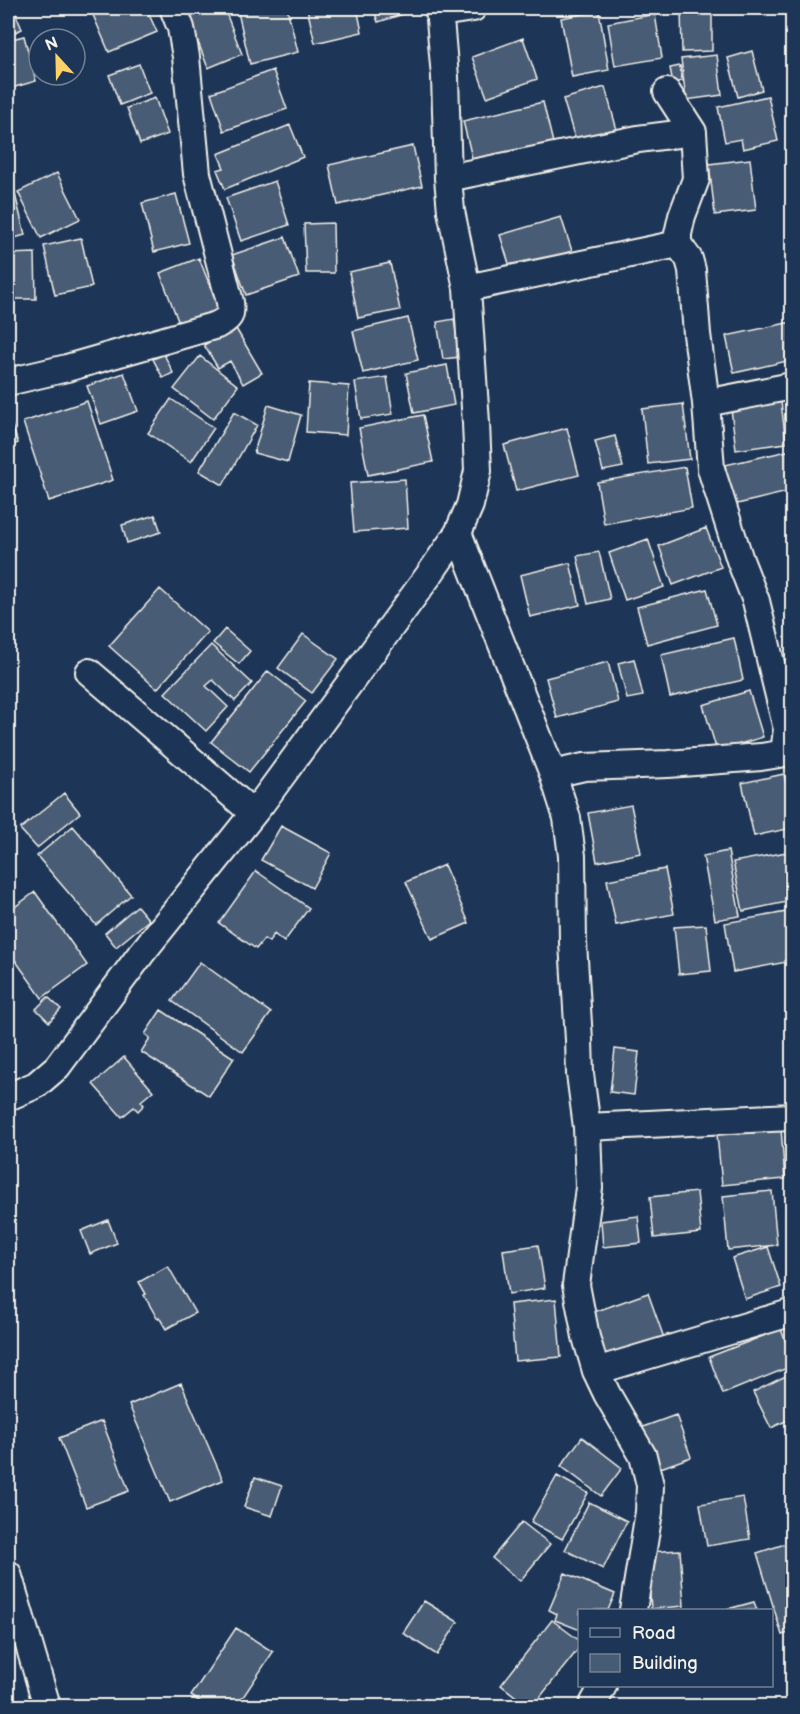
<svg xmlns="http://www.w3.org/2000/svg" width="800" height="1714" font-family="'Balsamiq Sans',sans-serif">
  <rect width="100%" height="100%" fill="#1d3557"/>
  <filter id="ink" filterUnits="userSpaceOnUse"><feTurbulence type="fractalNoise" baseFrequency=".0167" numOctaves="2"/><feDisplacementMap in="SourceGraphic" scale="12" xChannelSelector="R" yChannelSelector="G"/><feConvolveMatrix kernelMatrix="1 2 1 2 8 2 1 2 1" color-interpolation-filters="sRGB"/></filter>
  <g filter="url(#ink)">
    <path fill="#485b74" stroke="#f4f1e8" stroke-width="1.5" d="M8 8H13L22 29 8 35Z
      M109 8H146L157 32 109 52 93 15Z
      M185 8H224L242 54 208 68Z
      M237 8H287L298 52 250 64Z
      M307 8H357L362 32 315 43Z
      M373 8H415L416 10 378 22Z
      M681 8H712V51L682 52Z
      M599 11 609 70 572 77 561 18Z
      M655 14 662 58 615 66 608 23Z
      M24 36 36 81 8 89V40Z
      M523 38 537 79 487 97 472 57Z
      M752 51 762 90 738 97 728 58Z
      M717 55 722 95 686 100 681 59Z
      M139 64 150 93 120 105 109 75Z
      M680 66 682 81 673 83 670 68Z
      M273 70 287 109 224 131 211 93Z
      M605 87 617 130 576 142 563 99Z
      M768 96 778 141 743 149 741 139 725 142 718 107Z
      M155 98 168 134 140 144 127 108Z
      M543 102 554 147 474 166 463 121Z
      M290 125 303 157 225 189 217 170 224 168 218 154Z
      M413 146 422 186 338 205 329 165Z
      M750 159 756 210 715 215 709 164Z
      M57 173 80 219 41 238 18 192Z
      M275 181 289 225 241 241 226 198Z
      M14 190 25 235 8 240V192Z
      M176 194 189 243 154 252 142 203Z
      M561 217 572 251 511 270 500 235Z
      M333 223 334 273H306L304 224Z
      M285 237 299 277 246 295 232 255Z
      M81 238 92 287 55 295 44 246Z
      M35 253 36 299H8V254Z
      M199 258 220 311 180 326 160 273Z
      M390 263 400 310 358 318 349 272Z
      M408 318 418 360 363 373 353 331Z
      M454 319 460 357 443 359 437 322Z
      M792 322V360L734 373 726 336Z
      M235 327 262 373 243 384 230 361 218 368 204 345Z
      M164 354 173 373 163 378 153 359Z
      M200 356 238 386 213 419 174 389Z
      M447 365 454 405 414 413 406 373Z
      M124 373 138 411 101 424 87 386Z
      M387 377 393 414 361 419 355 382Z
      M309 383 349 386 346 435 306 432Z
      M792 396V441L790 442 785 397Z
      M171 399 214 428 191 462 148 433Z
      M87 401 113 480 49 501 23 422Z
      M781 402 786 443 736 450 731 409Z
      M683 404 690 459 648 464 642 409Z
      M268 405 301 415 288 462 254 453Z
      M234 412 257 425 223 485 199 471Z
      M8 414 18 443 8 447Z
      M423 415 433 462 368 475 359 428Z
      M567 428 579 475 516 491 504 445Z
      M615 436 623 467 603 471 595 441Z
      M792 450V491L733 505 725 465Z
      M685 467 692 508 604 524 597 482Z
      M405 479 408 528 354 532 350 483Z
      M155 515 161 532 127 543 122 525Z
      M706 528 721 567 673 585 659 546Z
      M648 539 664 587 625 600 609 553Z
      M599 552 610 599 588 604 577 556Z
      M570 563 580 605 530 617 520 575Z
      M160 589 208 632 157 689 109 646Z
      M707 589 717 625 647 644 637 607Z
      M225 629 250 651 239 664 213 643Z
      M303 634 338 659 312 693 278 668Z
      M734 638 743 680 670 697 661 655Z
      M211 645 252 683 235 701 213 680 206 686 228 707 206 731 165 693Z
      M634 659 643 696 627 699 618 663Z
      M608 662 618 702 557 718 546 678Z
      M268 671 306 701 249 772 211 742Z
      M749 691 763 737 717 751 703 705Z
      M784 774 792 811V828L754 836 742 783Z
      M64 793 80 813 37 848 20 829Z
      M631 805 641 853 597 862 588 813Z
      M73 826 131 895 96 925 37 856Z
      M281 826 331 853 312 888 261 860Z
      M728 851 740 916 715 920 703 856Z
      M792 851V901L743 911 733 862Z
      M444 865 469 923 432 939 406 882Z
      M665 869 674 914 616 925 607 880Z
      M256 871 309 908 284 942 274 934 269 942 264 939 256 949 219 923Z
      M35 892 87 965 42 998 8 950V912Z
      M137 906 149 920 116 947 105 933Z
      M792 911V961L733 972 725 923Z
      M706 925 711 971 679 974 674 927Z
      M200 962 271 1013 243 1052 172 1001Z
      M48 997 61 1009 49 1022 36 1009Z
      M161 1010 234 1058 209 1096 141 1052 150 1038 145 1034Z
      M615 1049 639 1052 634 1095 610 1092Z
      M124 1057 153 1091 141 1101 144 1105 138 1111 134 1107 122 1117 93 1084Z
      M781 1129 785 1179 722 1185 717 1135Z
      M772 1191 777 1245 728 1250 723 1196Z
      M697 1192 701 1233 654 1238 650 1197Z
      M638 1216 641 1243 603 1247 601 1221Z
      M108 1220 117 1243 90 1254 81 1231Z
      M538 1245 545 1288 509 1294 503 1250Z
      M768 1247 781 1287 745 1299 732 1258Z
      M168 1266 195 1313 166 1329 159 1317 157 1318 144 1295 146 1294 139 1282Z
      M648 1293 664 1338 607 1359 591 1313Z
      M556 1299 561 1357 515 1361 510 1304Z
      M781 1329 792 1359V1366L723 1394 709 1357Z
      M792 1373V1418L771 1428 753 1392Z
      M181 1383 223 1480 170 1502 129 1405Z
      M676 1415 691 1457 655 1470 640 1428Z
      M102 1421 129 1491 86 1507 59 1438Z
      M582 1437 622 1468 601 1496 561 1466Z
      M557 1476 588 1493 562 1539 531 1522Z
      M255 1477 282 1486 272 1516 244 1507Z
      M743 1497 750 1539 707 1546 700 1504Z
      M589 1502 627 1521 603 1569 565 1550Z
      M522 1522 550 1544 520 1581 492 1558Z
      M791 1542 792 1632 782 1635 757 1553Z
      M680 1550 684 1606 651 1609 647 1552Z
      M565 1573 615 1594 608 1610H580V1630L555 1620 557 1614 549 1610Z
      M424 1601 458 1622 437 1655 403 1633Z
      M754 1602 757 1610H729L728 1609Z
      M552 1620 580 1641V1647L533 1706H528L501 1685Z
      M236 1628 273 1652 237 1706H207L191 1696Z"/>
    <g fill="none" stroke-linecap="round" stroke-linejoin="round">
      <g stroke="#f4f1e8" stroke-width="30">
        <path id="minor" d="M440 13 473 8
          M693 132 696 179 682 216 678 234V244L689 259 692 270 697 334 706 403 711 469 740 560 756 601 787 729 784 753
          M448 178 638 139 693 132 667 92
          M467 288 678 244
          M8 382 67 368 217 325C229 318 232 317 230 302L197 174 186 57 181 28 173 8
          M706 403 792 386
          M458 533 553 774 567 818 572 856 573 943 579 1040 580 1074 587 1127 589 1188 576 1285 586 1337 596 1371 607 1394 643 1456 650 1485 649 1512 633 1610
          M89 672 253 813
          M553 774 584 767 668 764 761 757 792 752
          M8 1097 36 1085 57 1067 141 954 261 804 429 575 458 533 470 505 478 471 476 423 467 288 451 211 448 178 445 77 439 8
          M587 1127 792 1117
          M596 1371 790 1313 792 1314
          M8 1574 47 1706
          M592 1706 603 1686"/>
      </g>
      <use href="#minor" stroke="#1d3557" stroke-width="26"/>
    </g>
  </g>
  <rect width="800" height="1714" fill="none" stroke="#1d3557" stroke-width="30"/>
  <rect x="15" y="15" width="770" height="1684" fill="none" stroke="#f4f1e8" stroke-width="2" filter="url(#ink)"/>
  <rect x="578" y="1609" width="195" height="78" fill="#1d3557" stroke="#738091" stroke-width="1.5"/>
  <rect x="590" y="1628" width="30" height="9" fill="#1d3557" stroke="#738091" stroke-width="1.5"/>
  <text x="632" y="1639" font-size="18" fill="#f4f1e8">Road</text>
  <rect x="590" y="1654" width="30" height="18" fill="#485b74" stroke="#738091" stroke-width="1.5"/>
  <text x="632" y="1669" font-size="18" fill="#f4f1e8">Building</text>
  <g transform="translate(57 57) rotate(338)"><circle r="28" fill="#1d3557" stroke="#738091" stroke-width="1.5"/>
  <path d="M0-4.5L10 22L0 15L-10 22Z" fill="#ffd166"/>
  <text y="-9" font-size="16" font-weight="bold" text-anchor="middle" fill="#f4f1e8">N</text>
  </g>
</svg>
